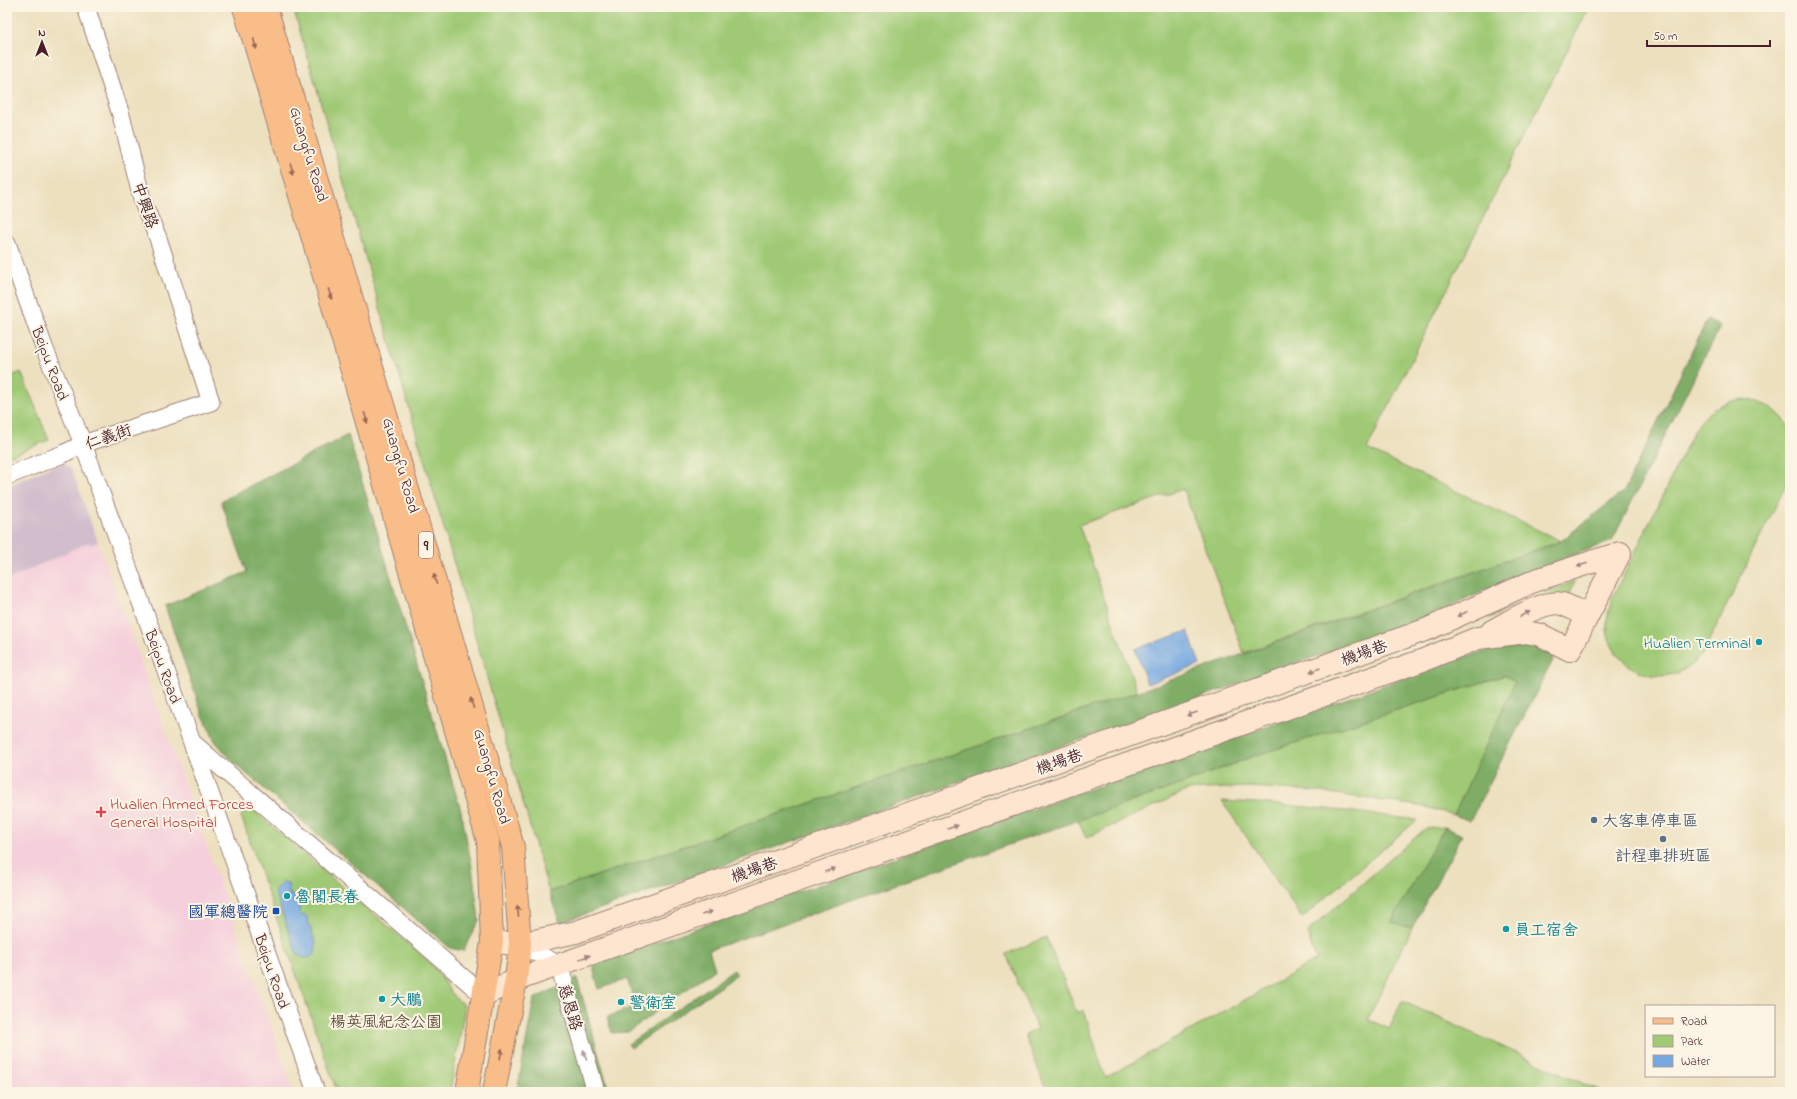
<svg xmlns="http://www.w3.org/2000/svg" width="1797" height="1099" font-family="'Indie Flower','LXGW WenKai TC',sans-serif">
  <rect width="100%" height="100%" fill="#fcf5e5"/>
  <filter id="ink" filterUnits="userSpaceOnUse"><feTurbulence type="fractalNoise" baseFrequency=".025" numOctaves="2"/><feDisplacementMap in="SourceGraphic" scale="8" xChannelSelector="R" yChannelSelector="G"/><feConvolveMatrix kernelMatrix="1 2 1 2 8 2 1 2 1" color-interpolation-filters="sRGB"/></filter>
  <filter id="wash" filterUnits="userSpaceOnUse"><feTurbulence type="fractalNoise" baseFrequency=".012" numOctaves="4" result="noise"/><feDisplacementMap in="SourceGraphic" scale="16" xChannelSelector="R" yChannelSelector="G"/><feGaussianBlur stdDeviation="0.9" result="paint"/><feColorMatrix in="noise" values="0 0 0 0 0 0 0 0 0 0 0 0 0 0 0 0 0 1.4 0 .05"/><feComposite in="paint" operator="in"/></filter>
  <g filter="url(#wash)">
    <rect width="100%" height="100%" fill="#ede0bf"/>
    <path fill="#f5cfdc" d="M89 542 90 545 98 542 294 1092H7V580Z"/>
    <path fill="#d1bdcc" d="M63 462 72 470 98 542 90 545 89 542 7 580V486Z"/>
    <path fill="#9fc975" stroke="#747450" d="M293 7H1589L1367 449 1561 541 1244 653 1183 489 1079 525 1137 692 549 892Z
      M21 372 49 440 7 457V378Z
      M1743 399 1758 402 1772 408 1783 418 1790 429V477L1702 655C1695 662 1687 669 1677 673 1647 684 1611 662 1607 630 1606 619 1609 609 1612 599L1694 431C1708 410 1718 403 1743 399Z
      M1575 581 1568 599 1521 605 1488 618Z
      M1505 675 1516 682 1454 815 1425 807 1314 791 1248 787 1188 790 1086 838 1078 820 1182 784 1251 757Z
      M1222 801C1287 804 1352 811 1417 820L1302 918Z
      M252 809 432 964 455 998 464 1005V1013L450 1092H337L241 816 246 810Z
      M1445 827 1392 921 1412 928 1368 1019 1389 1029 1402 1001 1602 1092H1047L1025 1035 1037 1029 1006 954 1046 937 1077 1013 1084 1010 1105 1078 1316 960 1307 932 1426 828Z"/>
    <path fill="#7fad66" stroke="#646648" d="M1707 320 1720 326 1612 541 1505 581 1431 616 560 923 549 892 1137 692 1561 541 1624 491Z
      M348 435 461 811 472 867 479 920 463 951 450 948 233 762 215 741 201 711 165 606 247 572 221 501Z
      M1541 644 1551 649 1553 660 1470 821 1454 815 1515 682 1505 675 1251 757 1182 784 709 950 715 969 628 1032 612 1033 607 1017 636 1006 627 979 599 989 594 972V964L1464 657 1490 650Z
      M1445 827 1462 835 1412 928 1391 922Z
      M734 970 737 975 631 1048 628 1044Z
      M577 978 609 1092H517L534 999Z"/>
    <path fill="#75a7e0" stroke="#606386" d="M1188 631 1200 665 1147 684 1135 649Z
      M283 882 288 883 290 895 296 896 300 902 299 909 301 916 306 915 316 944 315 954C308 960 301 959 296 952L274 890Z"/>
  </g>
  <g filter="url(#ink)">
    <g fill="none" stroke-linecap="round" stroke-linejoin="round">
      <g stroke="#9c8075" stroke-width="19">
        <path id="street" d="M7 243 44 347 83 444 184 720 316 1092
          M7 476 63 454 83 444 211 402 158 238 143 203 121 115 86 7
          M193 743 483 995
          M520 944 559 965 596 1092"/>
      </g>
      <g stroke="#9c8075" stroke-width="24">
        <path id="secondary" d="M1492 631C1508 623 1544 599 1562 604 1571 607 1579 612 1588 615
          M492 942 520 944 576 932 1428 629 1536 580 1620 553
          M483 995 516 980 1426 659 1478 638 1526 632 1541 635 1570 650 1620 553"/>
      </g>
      <g stroke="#9c8075" stroke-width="24">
        <path id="primary" d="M244 7 346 350 488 841 492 942 467 1092
          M266 7 513 847 520 944 516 980 494 1092"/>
      </g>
      <use href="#street" stroke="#fff" stroke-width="17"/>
      <use href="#secondary" stroke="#fde5d0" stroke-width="22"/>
      <use href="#primary" stroke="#f9bd89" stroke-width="22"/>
    </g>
    <defs><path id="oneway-solid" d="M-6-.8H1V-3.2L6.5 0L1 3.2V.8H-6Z"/></defs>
    <g fill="#965">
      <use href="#oneway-solid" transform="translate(255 44) rotate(74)"/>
      <use href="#oneway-solid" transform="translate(292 169) rotate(73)"/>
      <use href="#oneway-solid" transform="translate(330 294) rotate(73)"/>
      <use href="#oneway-solid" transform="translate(366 418) rotate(74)"/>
      <use href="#oneway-solid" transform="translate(435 579) rotate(-106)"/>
      <use href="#oneway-solid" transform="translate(472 703) rotate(-106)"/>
      <use href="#oneway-solid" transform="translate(518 911) rotate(-94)"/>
      <use href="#oneway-solid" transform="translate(501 1054) rotate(-79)"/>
    </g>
    <g fill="#a4827e">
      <use href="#oneway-solid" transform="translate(1582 565) rotate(163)"/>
      <use href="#oneway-solid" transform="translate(1462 614) rotate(155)"/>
      <use href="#oneway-solid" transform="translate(1525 614) rotate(-27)"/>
      <use href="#oneway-solid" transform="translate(1315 670) rotate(160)"/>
      <use href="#oneway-solid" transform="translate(1192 714) rotate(161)"/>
      <use href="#oneway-solid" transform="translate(953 827) rotate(-19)"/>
      <use href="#oneway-solid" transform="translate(830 870) rotate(-19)"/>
      <use href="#oneway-solid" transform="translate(707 913) rotate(-19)"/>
      <use href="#oneway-solid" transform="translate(585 957) rotate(-19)"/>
    </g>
    <use fill="#ae9aa0" href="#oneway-solid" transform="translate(585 1055) rotate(-107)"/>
  </g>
  <g fill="#0f9aa8" stroke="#fcf5e5" stroke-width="1.5">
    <circle cx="1759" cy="642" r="4"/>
    <circle cx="287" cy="896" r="4"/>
    <circle cx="1506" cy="929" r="4"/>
    <circle cx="382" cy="999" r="4"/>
    <circle cx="621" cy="1002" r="4"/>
  </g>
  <path fill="#e0444e" stroke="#fcf5e5" stroke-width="1.5" d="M99 806h4v4h4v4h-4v4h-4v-4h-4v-4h4z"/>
  <g fill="#5c6f8a" stroke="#fcf5e5" stroke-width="1.5">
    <circle cx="1594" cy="820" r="4"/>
    <circle cx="1663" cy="839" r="4"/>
  </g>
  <rect fill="#1a4fb4" stroke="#fcf5e5" stroke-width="1.5" x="272" y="907" width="8" height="8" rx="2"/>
  <g text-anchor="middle" stroke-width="4" stroke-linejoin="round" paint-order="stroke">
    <rect fill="#fcf5e5" stroke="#7f5f63" stroke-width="1" x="419" y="532" width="14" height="26" rx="3"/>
    <g font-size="15" font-weight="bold" fill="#4a1f2b">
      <text x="426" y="550">9</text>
    </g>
    <g font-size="16" fill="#4a1f2b" stroke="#fcf5e5">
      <text transform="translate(310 154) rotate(73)" y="6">Guangfu Road</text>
      <text transform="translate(146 205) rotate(71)" y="6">中興路</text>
      <text transform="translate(51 363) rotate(69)" y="6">Beipu Road</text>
      <text transform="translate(108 436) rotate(-19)" y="6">仁義街</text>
      <text transform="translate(402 465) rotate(74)" y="6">Guangfu Road</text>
      <text transform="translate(1364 652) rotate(-20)" y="6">機場巷</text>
      <text transform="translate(164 666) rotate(70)" y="6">Beipu Road</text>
      <text transform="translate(1059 761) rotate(-19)" y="6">機場巷</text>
      <text transform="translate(493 776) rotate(74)" y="6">Guangfu Road</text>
      <text transform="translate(754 869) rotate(-19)" y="6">機場巷</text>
      <text transform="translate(273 971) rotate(71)" y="6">Beipu Road</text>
      <text transform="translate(571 1007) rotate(74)" y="6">慈恩路</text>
    </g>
    <g font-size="16" fill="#0d838f" stroke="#fcf5e5" text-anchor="start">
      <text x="1751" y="648" text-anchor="end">Hualien Terminal</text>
      <text x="295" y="902">魯閣長春</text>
      <text x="1514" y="935">員工宿舍</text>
      <text x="390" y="1005">大鵬</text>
      <text x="629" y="1008">警衛室</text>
    </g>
    <g font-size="16" fill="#be3a42" stroke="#fcf5e5" text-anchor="start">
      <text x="110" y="809">Hualien Armed Forces<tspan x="110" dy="18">General Hospital</tspan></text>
    </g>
    <g font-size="16" fill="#4e5e75" stroke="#fcf5e5" text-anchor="start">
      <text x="1602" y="826">大客車停車區</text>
      <text x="1663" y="861" text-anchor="middle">計程車排班區</text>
    </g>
    <g font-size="16" fill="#164399" stroke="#fcf5e5" text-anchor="end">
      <text x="268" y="917">國軍總醫院</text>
    </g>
    <g font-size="16" fill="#645241" stroke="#fcf5e5">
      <text x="386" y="1027">楊英風紀念公園</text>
    </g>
  </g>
  <rect width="1797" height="1099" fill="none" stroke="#fcf5e5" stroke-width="24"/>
  <rect x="1645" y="1005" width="130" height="72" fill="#fcf5e5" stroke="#b59f9b"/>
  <rect x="1653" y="1018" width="20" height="6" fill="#f9bd89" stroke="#b59f9b"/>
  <text x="1681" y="1025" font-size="12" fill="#4a1f2b">Road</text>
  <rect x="1653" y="1035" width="20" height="12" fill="#9fc975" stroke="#b59f9b"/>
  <text x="1681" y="1045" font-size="12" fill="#4a1f2b">Park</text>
  <rect x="1653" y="1055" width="20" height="12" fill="#75a7e0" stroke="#b59f9b"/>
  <text x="1681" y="1065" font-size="12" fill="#4a1f2b">Water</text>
  <g transform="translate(42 42)" stroke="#fcf5e5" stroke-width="3" paint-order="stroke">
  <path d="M0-3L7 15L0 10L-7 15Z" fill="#4a1f2b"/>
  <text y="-6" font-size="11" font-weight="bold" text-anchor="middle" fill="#4a1f2b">N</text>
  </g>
  <path d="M1647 40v6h123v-6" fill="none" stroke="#4a1f2b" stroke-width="2"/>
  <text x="1653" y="40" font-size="12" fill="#4a1f2b" stroke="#fcf5e5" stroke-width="3" paint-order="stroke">50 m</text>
</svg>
